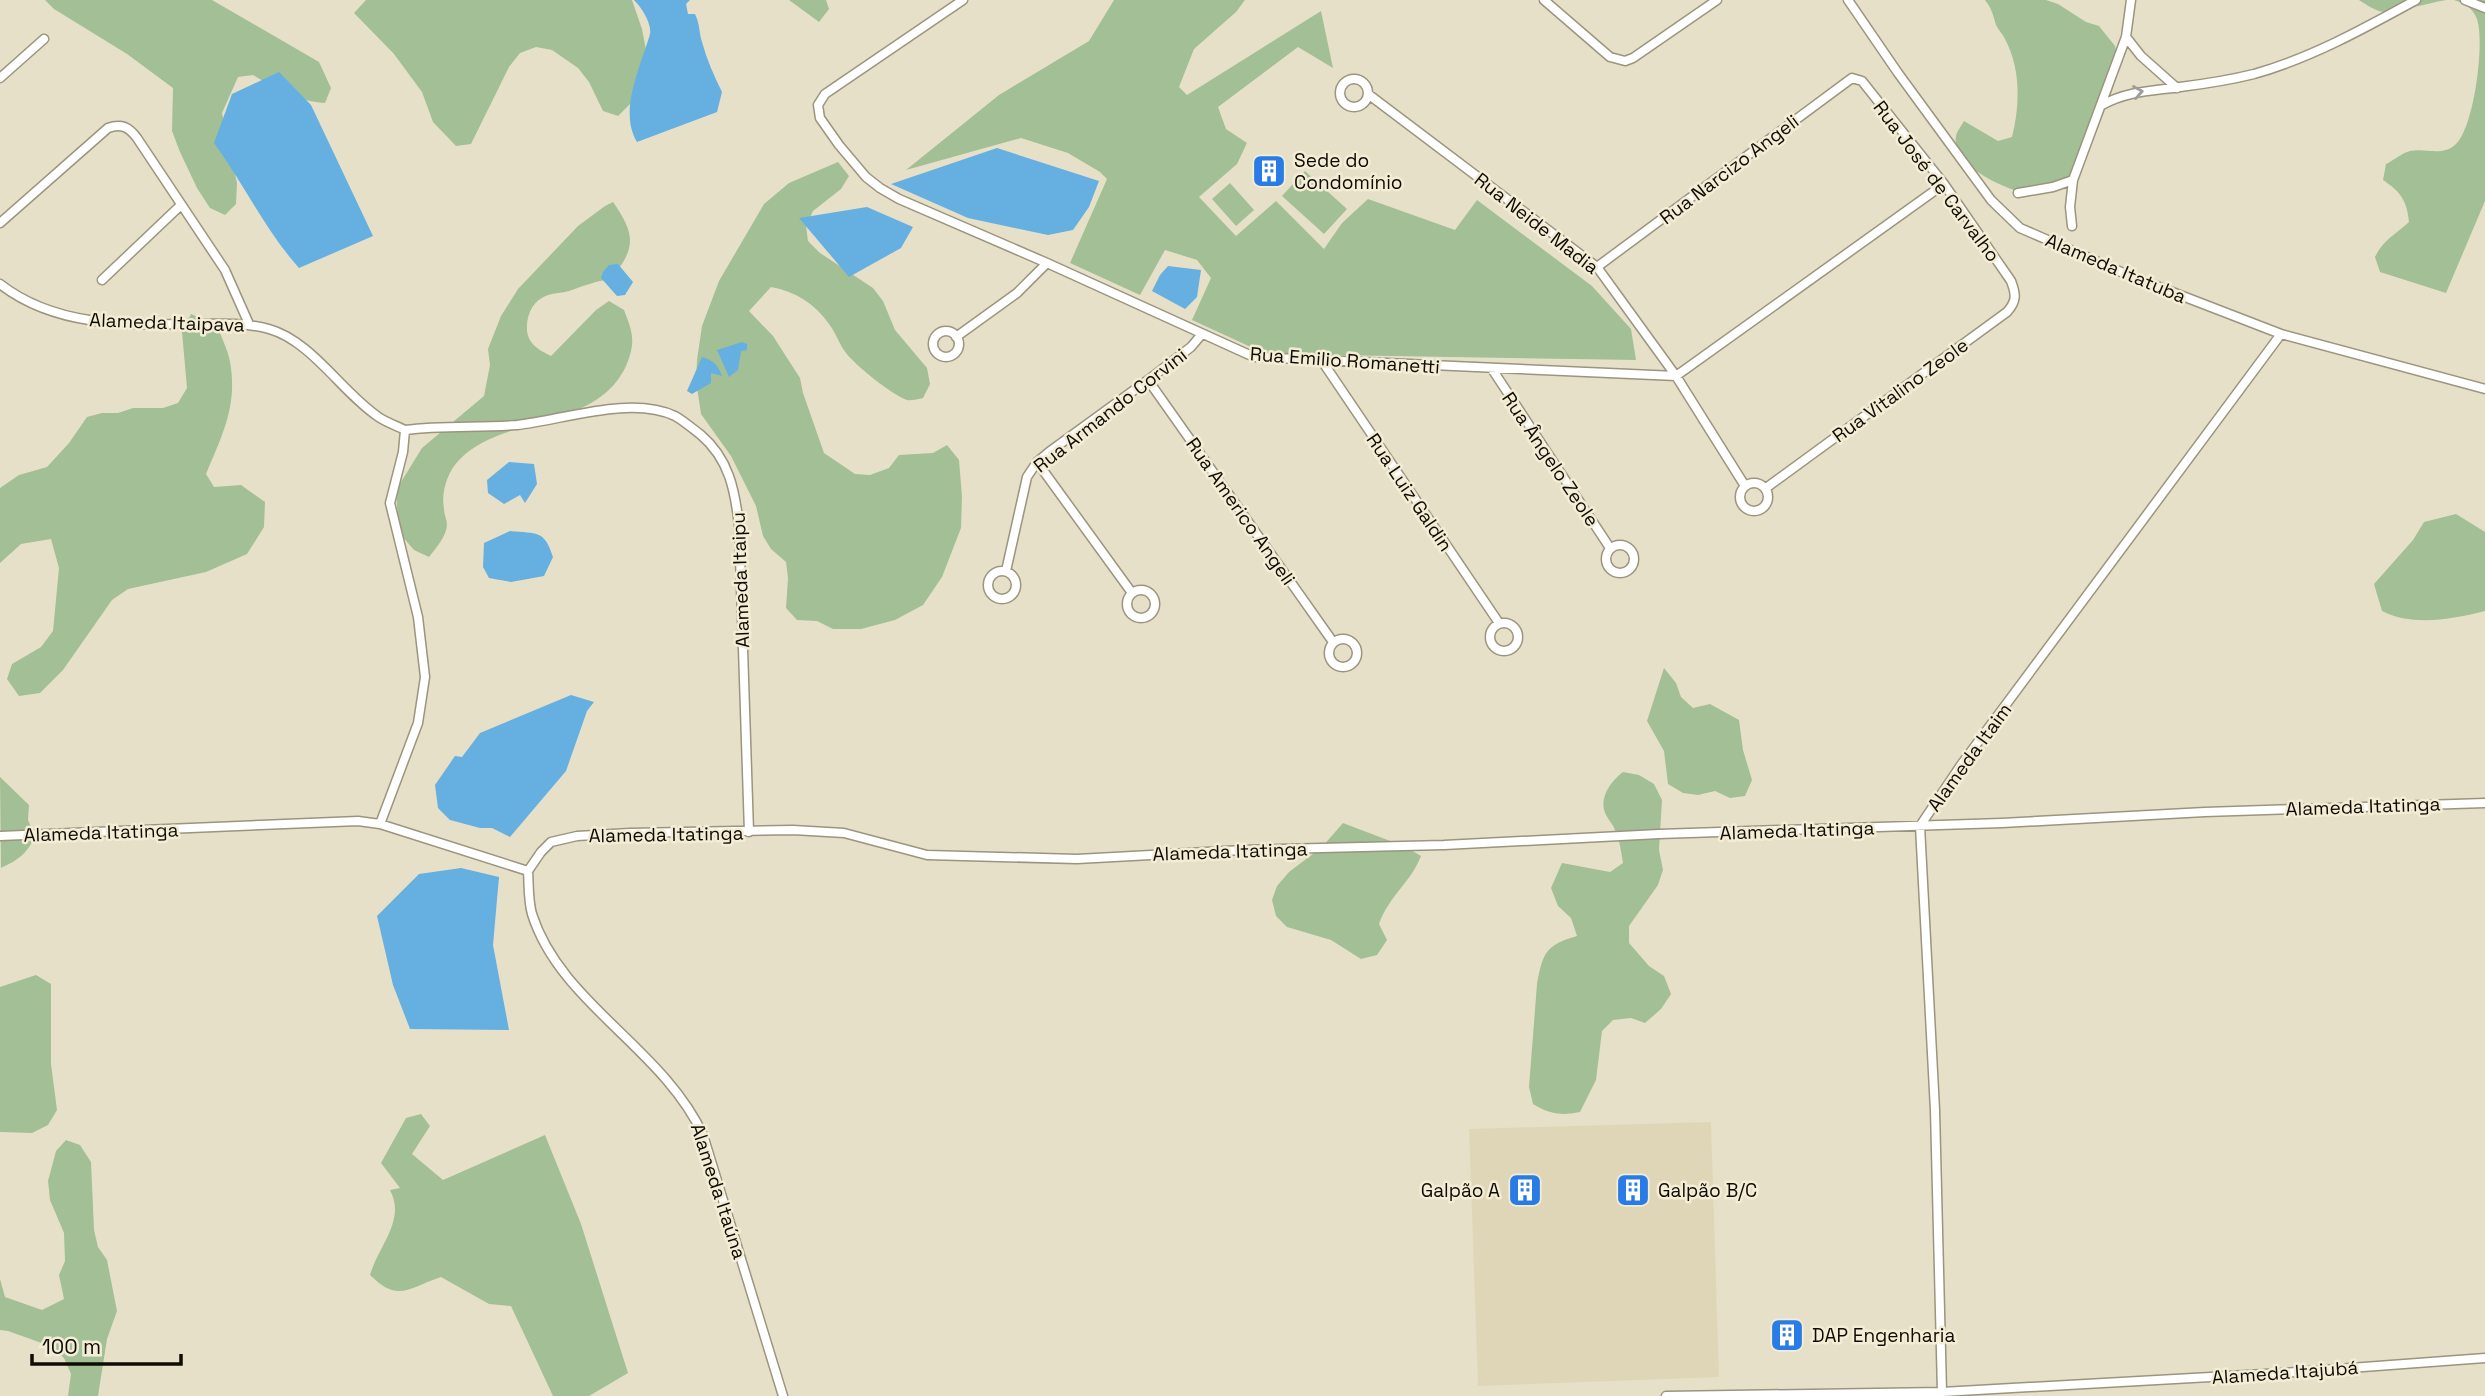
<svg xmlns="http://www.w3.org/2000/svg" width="2485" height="1396" font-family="'Space Grotesk',sans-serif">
  <rect width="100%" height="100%" fill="#e7e0c8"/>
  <path fill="#dfd6b7" d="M1711 1122 1719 1377 1478 1386 1469 1129Z"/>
  <path fill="#a3bf96" d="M45 0H212L319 62 331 88 325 103C296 101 277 90 253 75L238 77 222 113 237 183 236 204 225 215 210 208 197 188 180 152 172 131 173 88 127 54 54 9Z
    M366 0H632L642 29 646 50 631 103 618 116 603 111 589 82 578 68 552 50 536 47 520 53 509 67 471 144 456 146 433 122 422 92 394 54 354 13Z
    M789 0H826L829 9 819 22Z
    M1114 0H1245L1236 12 1194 49 1179 87 1187 95 1321 11 1333 68 1298 47 1218 107 1226 129 1247 143 1237 164 1199 197 1236 236 1276 201 1324 249 1342 223 1368 199 1455 230 1477 200 1592 286 1631 329 1636 360 1266 354 1192 320 1211 278 1197 260 1165 250 1140 295 1070 263 1107 179 1100 172 1068 153 1021 138 906 170 999 95 1089 41Z
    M1985 0H2046L2058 4 2086 22 2099 26 2115 46 2119 62 2112 91 2094 138 2077 167 2066 180 2025 194C2002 187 1951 166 1956 136 1957 131 1962 125 1964 121L1998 141 2012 137C2020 105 2021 69 2005 39 2003 34 1998 30 1996 25 1993 15 1992 9 1985 0Z
    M2359 0H2446C2434 2 2391 13 2384 12 2375 11 2367 5 2359 0Z
    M2454 0H2485V201L2446 293 2380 272 2375 257C2383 240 2396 234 2409 222 2407 201 2401 192 2383 180L2386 164C2394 160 2402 153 2410 151 2428 148 2442 157 2456 144 2474 127 2485 43 2477 19 2473 8 2464 3 2454 0Z
    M838 162 849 176 841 189 813 211 806 226 808 241 820 253 873 288 883 301 895 330 927 368 930 384 923 398C918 399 911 401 907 400 892 395 855 365 846 353 839 344 836 333 829 324 815 304 795 291 771 287L749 311 773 336 800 378 803 393 824 453 855 474 870 475 889 468 899 455 933 453 947 445 959 460 962 497 961 528 942 577 923 605 895 620 861 629H833L817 621 797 620 786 608 788 578 786 562 771 549 763 536 756 506 731 456 701 414 696 381 697 360 702 326 719 281 764 204 789 183Z
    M1305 171 1347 209 1324 234 1282 196Z
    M1230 183 1254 210 1236 226 1212 199Z
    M613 202C636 235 636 248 611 279 596 281 583 286 569 291 562 293 554 293 548 295 533 300 526 315 527 330 528 344 539 350 551 356L596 310 609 301 624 310C633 333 636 342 626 366 596 431 503 414 459 460 447 473 441 492 444 509 444 514 447 520 447 525 446 537 436 548 429 557L414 550 402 536 398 521 396 490 422 448 484 396 490 365 488 349 501 316 518 289 578 226 605 206Z
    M191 314 217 325C221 337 228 350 230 362 238 405 222 436 206 474L214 487 241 485 265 502 264 527 247 554 206 572 128 589 112 600 63 670 40 693 19 696 7 679 12 664 41 647 53 631 59 568 51 539 21 544 0 563V488L19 475 47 467 69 443 87 417 102 413H118L133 408H163L178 403 187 388 182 332Z
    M2456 514 2485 532V611C2453 619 2413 627 2382 611L2374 584 2413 540 2424 522Z
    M1664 668 1676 683 1681 697 1693 708 1710 704 1739 720 1743 750 1752 780 1745 796 1730 798 1715 791 1698 795 1683 793 1668 784 1664 751 1647 721Z
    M1623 772 1639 775 1654 784 1662 800 1659 850 1663 870 1658 885 1629 926V943L1649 966 1664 976 1671 994 1661 1009 1645 1023 1631 1018 1613 1020 1602 1031 1596 1080 1580 1112C1560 1116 1550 1114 1533 1104L1529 1087 1537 984C1543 952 1546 945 1577 936L1571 918 1558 906 1551 888 1562 863 1610 872 1623 863C1621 851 1620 841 1615 830 1613 824 1609 821 1606 815 1598 799 1610 782 1623 772Z
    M0 777 29 805 28 820 35 836C27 854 18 860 1 868Z
    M1343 823 1406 847 1421 856C1411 882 1389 896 1379 924L1387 940 1377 955 1361 959 1331 940 1287 927 1276 916 1272 900 1277 886 1289 872 1322 847Z
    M36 975 51 984V1064L57 1110 48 1125 32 1133 0 1132V987Z
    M421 1114 430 1126 412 1154 443 1180 545 1135 581 1224 628 1373 589 1396H553L511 1306 489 1304 441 1277C408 1288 398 1303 370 1275 379 1245 406 1220 390 1190L400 1188 381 1163 406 1118Z
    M66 1140 80 1145 91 1162 94 1230 98 1247 107 1260 117 1311 107 1339 98 1396H68L71 1374 64 1358 50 1346 8 1331 0 1330V1279L5 1297 42 1310 64 1299 59 1275 65 1261 64 1233 50 1200 48 1181 56 1151Z"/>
  <path fill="#65afe1" d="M634 0H690L686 4 688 14H695C700 24 699 33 702 42 707 60 714 76 722 92L717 112 637 142C618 111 641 66 650 34 652 23 641 7 634 0Z
    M279 72 311 105 373 236 299 268C265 230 244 184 214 143L232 94Z
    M997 148 1099 181 1089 207 1073 230 1048 235 968 218 891 184Z
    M867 207 913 227 901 248 849 277 799 218Z
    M618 264 633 282 625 295 617 296 601 278 603 272 609 265Z
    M1168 266 1201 270 1197 297 1185 309 1152 291 1160 275Z
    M742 342 747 344V350L741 351 738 370 729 377 717 350Z
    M702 357C713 360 718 365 722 376L711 373V383L692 394 687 391Z
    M509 462 534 464 537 484 525 503 520 495 504 504 488 493 487 480Z
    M510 531C537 534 544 529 553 557L544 576 511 582 489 578 483 567 484 543Z
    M571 695 594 702 587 711 566 771 510 837 492 828H480L450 820 438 808 435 785 455 756 462 757 480 733Z
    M461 868 499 877 493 945 509 1030 410 1029 393 985 377 916 419 874Z"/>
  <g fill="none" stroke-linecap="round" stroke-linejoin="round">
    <g stroke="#9b947e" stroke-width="11">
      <path id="minor" d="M963 0 825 94 818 105 820 118 839 145 866 177 880 188 899 199 1047 263 1254 357 1676 376 1944 184
        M1544 0 1610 57 1625 61 1633 58 1717 0
        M1848 0 1898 73 1991 200 2020 228 2128 275 2281 334 2485 389
        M2465 0 2485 8
        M2126 37 2141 56 2177 88
        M0 78 44 39
        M1340 93a14 14 0 1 1 28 0a14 14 0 1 1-28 0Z
        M1368 94 1597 267 1676 376 1745 486
        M2102 105C2127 91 2152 91 2180 87 2204 84 2230 80 2254 74 2311 58 2365 28 2416 0
        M2018 193 2053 187 2073 180 2126 37 2131 0
        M0 223 108 128C121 123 129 127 137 138L225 270 249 324
        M2072 226 2070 207 2073 180
        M1597 267 1852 78 1862 81 1944 184 2011 281C2016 294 2017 301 2007 312L1766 488
        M102 280 181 205
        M0 284C55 327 127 325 194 324 219 324 244 322 269 329 312 341 343 394 380 418 388 423 397 426 405 430L403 452 390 503 418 617 425 677 418 723 380 824
        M933 344a13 13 0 1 1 26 0a13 13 0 1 1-26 0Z
        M956 337 1017 293 1047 263
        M1322 361 1499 623
        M1492 369 1610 548
        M1148 380 1333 642
        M405 430C442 425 479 428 517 425 563 420 631 395 675 416 684 421 693 429 701 435 729 459 735 490 739 526L749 832
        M1037 462 1132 593
        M1740 497a14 14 0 1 1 28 0a14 14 0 1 1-28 0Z
        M1606 559a14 14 0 1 1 28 0a14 14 0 1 1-28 0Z
        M988 585a14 14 0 1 1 28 0a14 14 0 1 1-28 0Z
        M1006 571 1027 477 1037 462 1049 452 1148 380 1191 347 1202 334
        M1127 604a14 14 0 1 1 28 0a14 14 0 1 1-28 0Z
        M1490 637a14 14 0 1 1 28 0a14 14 0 1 1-28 0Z
        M1329 653a14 14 0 1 1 28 0a14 14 0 1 1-28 0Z
        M0 836 358 821 380 824 528 871 541 852 551 842 577 836 630 833 793 830 844 833 927 855 1077 859 1243 850 1444 845 1659 834 2002 823 2205 812 2485 803
        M528 871C529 885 528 900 532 914 560 1003 663 1048 703 1135L783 1396
        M1942 1392 1935 1110 1920 826 1961 765 2281 334
        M1666 1396 1942 1392 2282 1373 2485 1358"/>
    </g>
    <use href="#minor" stroke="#fff" stroke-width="8"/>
  </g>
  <defs><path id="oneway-chevron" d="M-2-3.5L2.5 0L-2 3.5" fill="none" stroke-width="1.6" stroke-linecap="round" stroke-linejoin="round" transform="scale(1.75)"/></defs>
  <use stroke="#9f9d9b" href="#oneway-chevron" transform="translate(2138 92) rotate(-10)"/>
  <defs>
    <g id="building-square" transform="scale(1.75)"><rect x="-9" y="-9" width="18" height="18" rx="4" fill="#297be6" stroke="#f4edd5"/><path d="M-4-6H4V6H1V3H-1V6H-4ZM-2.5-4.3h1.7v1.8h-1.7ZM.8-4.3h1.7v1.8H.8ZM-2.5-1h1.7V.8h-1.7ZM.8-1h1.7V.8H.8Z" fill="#fff"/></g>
  </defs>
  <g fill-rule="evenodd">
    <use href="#building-square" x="1269" y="171"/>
    <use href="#building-square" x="1525" y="1190"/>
    <use href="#building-square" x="1633" y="1190"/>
    <use href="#building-square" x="1787" y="1335"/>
  </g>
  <g text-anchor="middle" stroke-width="5" stroke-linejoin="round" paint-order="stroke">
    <g font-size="19" fill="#0e0b05" stroke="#f4edd5" text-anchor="start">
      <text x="1294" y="167">Sede do<tspan x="1294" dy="22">Condomínio</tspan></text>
      <text x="1500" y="1197" text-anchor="end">Galpão A</text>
      <text x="1658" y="1197">Galpão B/C</text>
      <text x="1812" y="1342">DAP Engenharia</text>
    </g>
    <g font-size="19" fill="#0e0b05" stroke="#f4edd5">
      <text transform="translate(1729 169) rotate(-37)" y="7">Rua Narcizo Angeli</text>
      <text transform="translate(1937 181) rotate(53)" y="7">Rua José de Carvalho</text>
      <text transform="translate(1537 223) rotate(38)" y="7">Rua Neide Madia</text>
      <text transform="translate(2116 268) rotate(23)" y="7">Alameda Itatuba</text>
      <text transform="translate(167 322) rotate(2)" y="7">Alameda Itaipava</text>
      <text transform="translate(1345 360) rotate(4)" y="7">Rua Emilio Romanetti</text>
      <text transform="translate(1900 390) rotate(-36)" y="7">Rua Vitalino Zeole</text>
      <text transform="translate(1110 410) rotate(-38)" y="7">Rua Armando Corvini</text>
      <text transform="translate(1551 459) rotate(56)" y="7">Rua Ângelo Zeole</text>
      <text transform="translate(1410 492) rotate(56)" y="7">Rua Luiz Galdin</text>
      <text transform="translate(1241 511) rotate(55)" y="7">Rua Americo Angeli</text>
      <text transform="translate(740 580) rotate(-92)" y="7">Alameda Itaipu</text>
      <text transform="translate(1969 757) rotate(-54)" y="7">Alameda Itaim</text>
      <text transform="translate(2363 806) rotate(-2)" y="7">Alameda Itatinga</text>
      <text transform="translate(1797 830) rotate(-2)" y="7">Alameda Itatinga</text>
      <text transform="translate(101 832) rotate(-2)" y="7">Alameda Itatinga</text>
      <text transform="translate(666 834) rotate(-1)" y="7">Alameda Itatinga</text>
      <text transform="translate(1230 851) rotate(-2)" y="7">Alameda Itatinga</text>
      <text transform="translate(719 1191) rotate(72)" y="7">Alameda Itaúna</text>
      <text transform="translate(2285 1372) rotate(-4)" y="7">Alameda Itajubá</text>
    </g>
  </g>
  <path d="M32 1354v10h149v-10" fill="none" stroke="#0e0b05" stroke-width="3.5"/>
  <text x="42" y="1354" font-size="21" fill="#0e0b05" stroke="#f4edd5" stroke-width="5" paint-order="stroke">100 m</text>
</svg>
